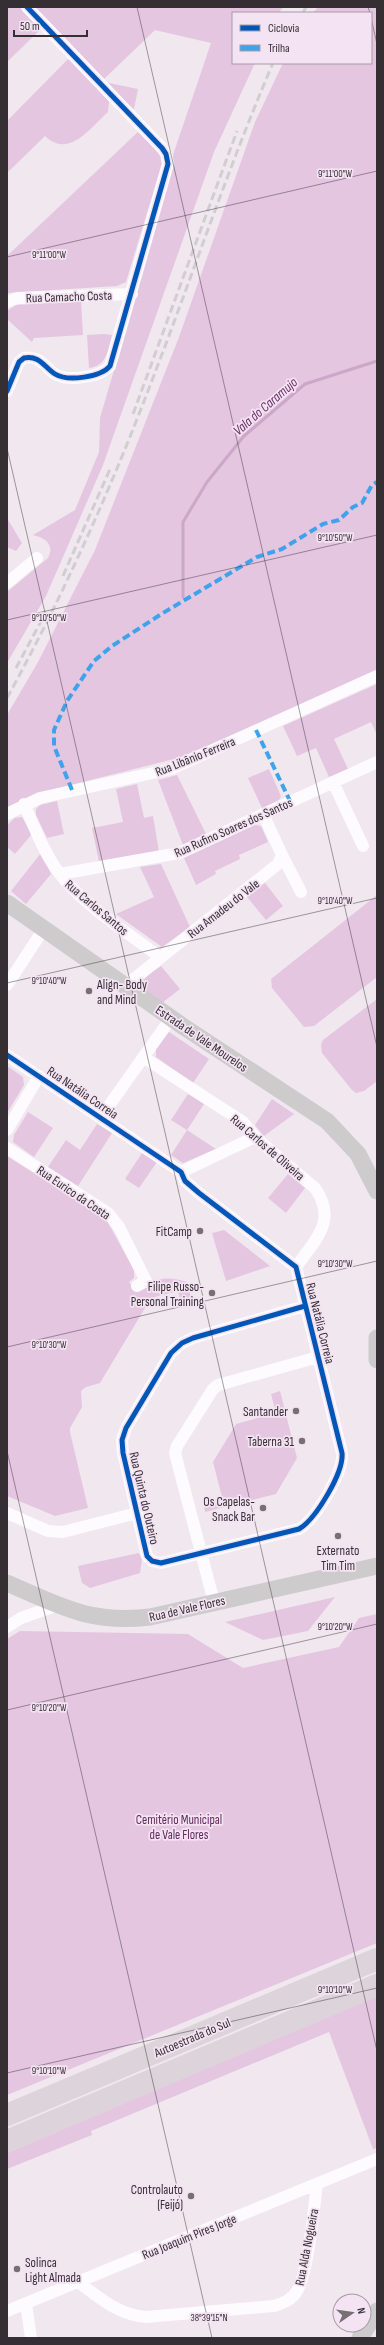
<svg xmlns="http://www.w3.org/2000/svg" width="384" height="2345" font-family="'Sofia Sans Condensed',sans-serif">
  <rect width="100%" height="100%" fill="#f0e7ef"/>
  <path fill="#e4c6e1" d="M7 7H20L41 29 7 62Z
    M33 7H283L279 13H233V63H255L214 152 103 465 46 596 7 663V592L48 558C55 544 45 538 33 535L75 510 99 452 100 418 151 244 174 152 211 43 155 30 103 80Z
    M318 7H377V671L316 700 178 758 39 793 7 809V715L38 662 95 550 179 337 255 122 283 63H371V13H313Z
    M69 58 109 101 108 112C90 128 69 159 45 136L7 173V121Z
    M104 82 138 89 134 109H130Z
    M139 131 164 157 126 282 117 286 7 293V256Z
    M81 301 83 335 34 338 32 342 7 319V311L16 305Z
    M104 334 112 335C108 350 107 366 89 368L87 335Z
    M7 518 22 543 16 551 7 547Z
    M377 684V735L371 722 334 739 348 769 329 777 316 748 297 756 283 726Z
    M269 769 281 796 279 800 262 808 248 778Z
    M177 775 206 834 183 845 158 780Z
    M137 784 144 818 153 816 159 852 99 862 92 828 123 822 116 789Z
    M57 801 64 834 47 838 36 815V809L40 805Z
    M22 817 32 834 15 854 7 847V825L15 818Z
    M255 825 261 826 268 842 239 855 240 859 215 871 216 874 196 885 184 858Z
    M41 853 51 874 26 904 11 891Z
    M161 864 190 927 162 947 116 914 154 897 140 867Z
    M265 883 283 906 266 920 247 897Z
    M377 895V977L314 1026 304 1027 272 988 271 979Z
    M161 966 180 989 162 1003 141 987C140 978 155 971 161 966Z
    M377 999V1081L364 1091 356 1093 352 1090 322 1053 321 1045 323 1040Z
    M169 1032 209 1059 193 1083 156 1057V1049Z
    M7 1066 23 1077 24 1085 7 1113Z
    M188 1094 204 1104 187 1130 216 1149 183 1163 171 1155 187 1130 171 1120Z
    M272 1099 294 1114 264 1136 255 1125Z
    M28 1112 53 1128 34 1157 13 1142 14 1135Z
    M97 1124 112 1133 78 1186 48 1167 66 1140 80 1150Z
    M142 1153 157 1162 139 1188 125 1179Z
    M7 1156 106 1219 134 1270V1278L129 1282 135 1290C156 1279 164 1275 187 1282L191 1297 180 1300 178 1291 151 1298 100 1383 86 1387 81 1391 82 1407 70 1428V1432L88 1508 55 1516 7 1496Z
    M288 1174 305 1188 286 1213 268 1198Z
    M224 1230 270 1266 226 1281 212 1233Z
    M280 1391 297 1458 276 1494 205 1512 203 1502 222 1497 213 1462 236 1424 276 1413 271 1394Z
    M139 1553 142 1559 140 1573 90 1588 82 1583 78 1566Z
    M335 1597 308 1631 263 1640 225 1622Z
    M377 1614V1943L7 2095V1639L20 1631 188 1634 243 1668 339 1647 359 1618Z
    M377 1996V2148L373 2149 329 2032 91 2131 92 2135 7 2169V2153Z"/>
  <g fill="none" stroke-linecap="round" stroke-linejoin="round">
    <path stroke="#cba7c8" stroke-width="3" d="M183 597V522L207 482 244 436 305 384 377 361"/>
    <path stroke="#fdfbfd" stroke-width="12" d="M7 302 17 298 132 294
      M7 391 19 362 24 358C40 355 44 367 55 374 68 382 101 377 110 366L168 164 166 154 162 148 27 7
      M7 583 37 558
      M333 782 363 846
      M24 804C34 826 43 851 57 870 80 903 128 933 160 957
      M7 814 40 798 171 769 377 676
      M282 855 301 892
      M60 874 179 853 377 762
      M7 985 43 930
      M125 986 278 864 282 855 263 814
      M7 1055 181 1172 185 1181 199 1193 296 1267 342 1453C344 1472 316 1519 299 1529L161 1563 152 1561 147 1556 123 1453 122 1440 126 1428 171 1353 182 1343 193 1338 305 1306
      M143 1057 243 1122 255 1137 315 1188C338 1221 315 1240 296 1267
      M101 1117 171 1018
      M7 1130 39 1076
      M7 1148 108 1213 119 1227 146 1281 137 1286
      M181 1172 255 1137
      M7 1513 48 1531 63 1532 137 1513
      M214 1602 175 1453 177 1446 213 1389 218 1385 318 1357
      M7 1627 21 1618 58 1605
      M78 2282C100 2298 118 2315 146 2317L274 2306C283 2303 292 2300 297 2291 308 2274 314 2207 317 2184
      M26 2304 31 2338
      M7 2311 377 2159"/>
    <path stroke="#cecbcd" stroke-width="17" d="M7 903 184 1027 327 1121 358 1154 377 1191
      M377 1338V1360
      M7 1583C60 1606 90 1624 150 1617L377 1566
      M360 2338 377 2311"/>
    <path stroke="#dcd3db" stroke-width="22" d="M7 2115 377 1959
      M7 2141 377 1985"/>
    <path stroke="#d1ced0" stroke-width="3" stroke-dasharray="8 4" stroke-linecap="butt" d="M303 13 306 7
      M133 414 237 131
      M63 576 110 469
      M16 668 46 612
      M7 698C63 596 110 491 151 383 192 277 228 168 273 63"/>
    <path stroke="#3ea3eb" stroke-width="4" stroke-dasharray="8 4" stroke-linecap="butt" d="M256 730 290 801
      M72 790 54 746V730L67 701 94 661 112 646 163 613 257 557 282 549 323 524 339 520 353 507 362 503 372 485 377 482"/>
    <g stroke="#f4e3f2" stroke-width="8">
      <path id="cycleway" d="M7 391 19 362 24 358C40 355 44 367 55 374 68 382 101 377 110 366L168 164 166 154 162 148 27 7
        M7 1055 181 1172 185 1181 199 1193 296 1267 342 1453C344 1472 316 1519 299 1529L161 1563 152 1561 147 1556 123 1453 122 1440 126 1428 171 1353 182 1343 193 1338 305 1306"/>
    </g>
    <use href="#cycleway" stroke="#0057b8" stroke-width="5"/>
  </g>
  <path fill="none" stroke="#352f34" stroke-width="1" stroke-opacity="0.45" d="M137 7 377 1047M368 7 370 13M371 18 377 44M7 257 377 171M7 448 377 2051M7 620 377 535M7 983 377 898M7 1347 377 1261M7 1451 212 2338M7 1710 377 1624M7 2073 377 1988"/>
  <g fill="#766f75" stroke="#f4e3f2" stroke-width="1.5">
    <circle cx="89" cy="991" r="4"/>
    <circle cx="200" cy="1231" r="4"/>
    <circle cx="212" cy="1293" r="4"/>
    <circle cx="296" cy="1411" r="4"/>
    <circle cx="302" cy="1441" r="4"/>
    <circle cx="263" cy="1508" r="4"/>
    <circle cx="338" cy="1536" r="4"/>
    <circle cx="191" cy="2196" r="4"/>
    <circle cx="17" cy="2269" r="4"/>
  </g>
  <g text-anchor="middle" stroke-width="3.5" stroke-linejoin="round" paint-order="stroke">
    <g font-size="13" fill="#352f34" stroke="#f4e3f2">
      <text transform="translate(69 296) rotate(-2)" y="5">Rua Camacho Costa</text>
      <text transform="translate(195 756) rotate(-22)" y="5">Rua Libânio Ferreira</text>
      <text transform="translate(233 827) rotate(-24)" y="5">Rua Rufino Soares dos Santos</text>
      <text transform="translate(97 907) rotate(40)" y="5">Rua Carlos Santos</text>
      <text transform="translate(223 908) rotate(-38)" y="5">Rua Amadeu do Vale</text>
      <text transform="translate(202 1038) rotate(34)" y="5">Estrada de Vale Mourelos</text>
      <text transform="translate(83 1092) rotate(34)" y="5">Rua Natália Correia</text>
      <text transform="translate(268 1147) rotate(41)" y="5">Rua Carlos de Oliveira</text>
      <text transform="translate(74 1192) rotate(34)" y="5">Rua Eurico da Costa</text>
      <text transform="translate(321 1323) rotate(76)" y="5">Rua Natália Correia</text>
      <text transform="translate(145 1498) rotate(77)" y="5">Rua Quinta do Outeiro</text>
      <text transform="translate(187 1608) rotate(-13)" y="5">Rua de Vale Flores</text>
      <text transform="translate(192 2037) rotate(-23)" y="5">Autoestrada do Sul</text>
      <text transform="translate(189 2236) rotate(-22)" y="5">Rua Joaquim Pires Jorge</text>
      <text transform="translate(306 2247) rotate(-79)" y="5">Rua Alda Nogueira</text>
    </g>
    <g font-size="13" fill="#352f34" stroke="#f4e3f2" text-anchor="end">
      <text x="97" y="989" text-anchor="start">Align- Body<tspan x="97" dy="15">and Mind</tspan></text>
      <text x="192" y="1236">FitCamp</text>
      <text x="204" y="1291">Filipe Russo-<tspan x="204" dy="15">Personal Training</tspan></text>
      <text x="288" y="1416">Santander</text>
      <text x="294" y="1446">Taberna 31</text>
      <text x="255" y="1506">Os Capelas-<tspan x="255" dy="15">Snack Bar</tspan></text>
      <text x="338" y="1555" text-anchor="middle">Externato<tspan x="338" dy="15">Tim Tim</tspan></text>
      <text x="183" y="2194">Controlauto<tspan x="183" dy="15">(Feijó)</tspan></text>
      <text x="25" y="2267" text-anchor="start">Solinca<tspan x="25" dy="15">Light Almada</tspan></text>
    </g>
    <g font-size="13" fill="#61285f" stroke="#f4e3f2">
      <text x="179" y="1824">Cemitério Municipal<tspan x="179" dy="15">de Vale Flores</tspan></text>
    </g>
    <g font-size="14" font-style="italic" fill="#693067" stroke="#f4e3f2">
      <text transform="translate(265 406) rotate(-41)" y="5">Vala do Caramujo</text>
    </g>
  </g>
  <g font-size="10" text-anchor="middle" fill="#352f34" stroke="#f4e3f2" stroke-width="3.5" stroke-linejoin="round" paint-order="stroke">
    <text x="335" y="177">9°11'00"W</text>
    <text x="49" y="258">9°11'00"W</text>
    <text x="335" y="541">9°10'50"W</text>
    <text x="49" y="621">9°10'50"W</text>
    <text x="335" y="904">9°10'40"W</text>
    <text x="49" y="984">9°10'40"W</text>
    <text x="335" y="1267">9°10'30"W</text>
    <text x="49" y="1348">9°10'30"W</text>
    <text x="335" y="1630">9°10'20"W</text>
    <text x="49" y="1711">9°10'20"W</text>
    <text x="335" y="1993">9°10'10"W</text>
    <text x="49" y="2074">9°10'10"W</text>
    <text x="209" y="2321">38°39'15"N</text>
  </g>
  <rect width="384" height="2345" fill="none" stroke="#352f34" stroke-width="16"/>
  <rect x="232" y="12" width="140" height="52" fill="#f4e3f2" stroke="#a89ba6"/>
  <rect x="240" y="25" width="20" height="6" fill="#0057b8" stroke="#a89ba6"/>
  <text x="268" y="32" font-size="12" fill="#352f34">Ciclovia</text>
  <rect x="240" y="45" width="20" height="6" fill="#3ea3eb" stroke="#a89ba6"/>
  <text x="268" y="52" font-size="12" fill="#352f34">Trilha</text>
  <g transform="translate(352 2313) rotate(77)"><circle r="19" fill="#f4e3f2" stroke="#a89ba6"/>
  <path d="M0-3L7 15L0 10L-7 15Z" fill="#766f75"/>
  <text y="-6" font-size="11" font-weight="bold" text-anchor="middle" fill="#352f34">N</text>
  </g>
  <path d="M14 30v6h73v-6" fill="none" stroke="#352f34" stroke-width="2"/>
  <text x="20" y="30" font-size="12" fill="#352f34" stroke="#f4e3f2" stroke-width="3" paint-order="stroke">50 m</text>
</svg>
